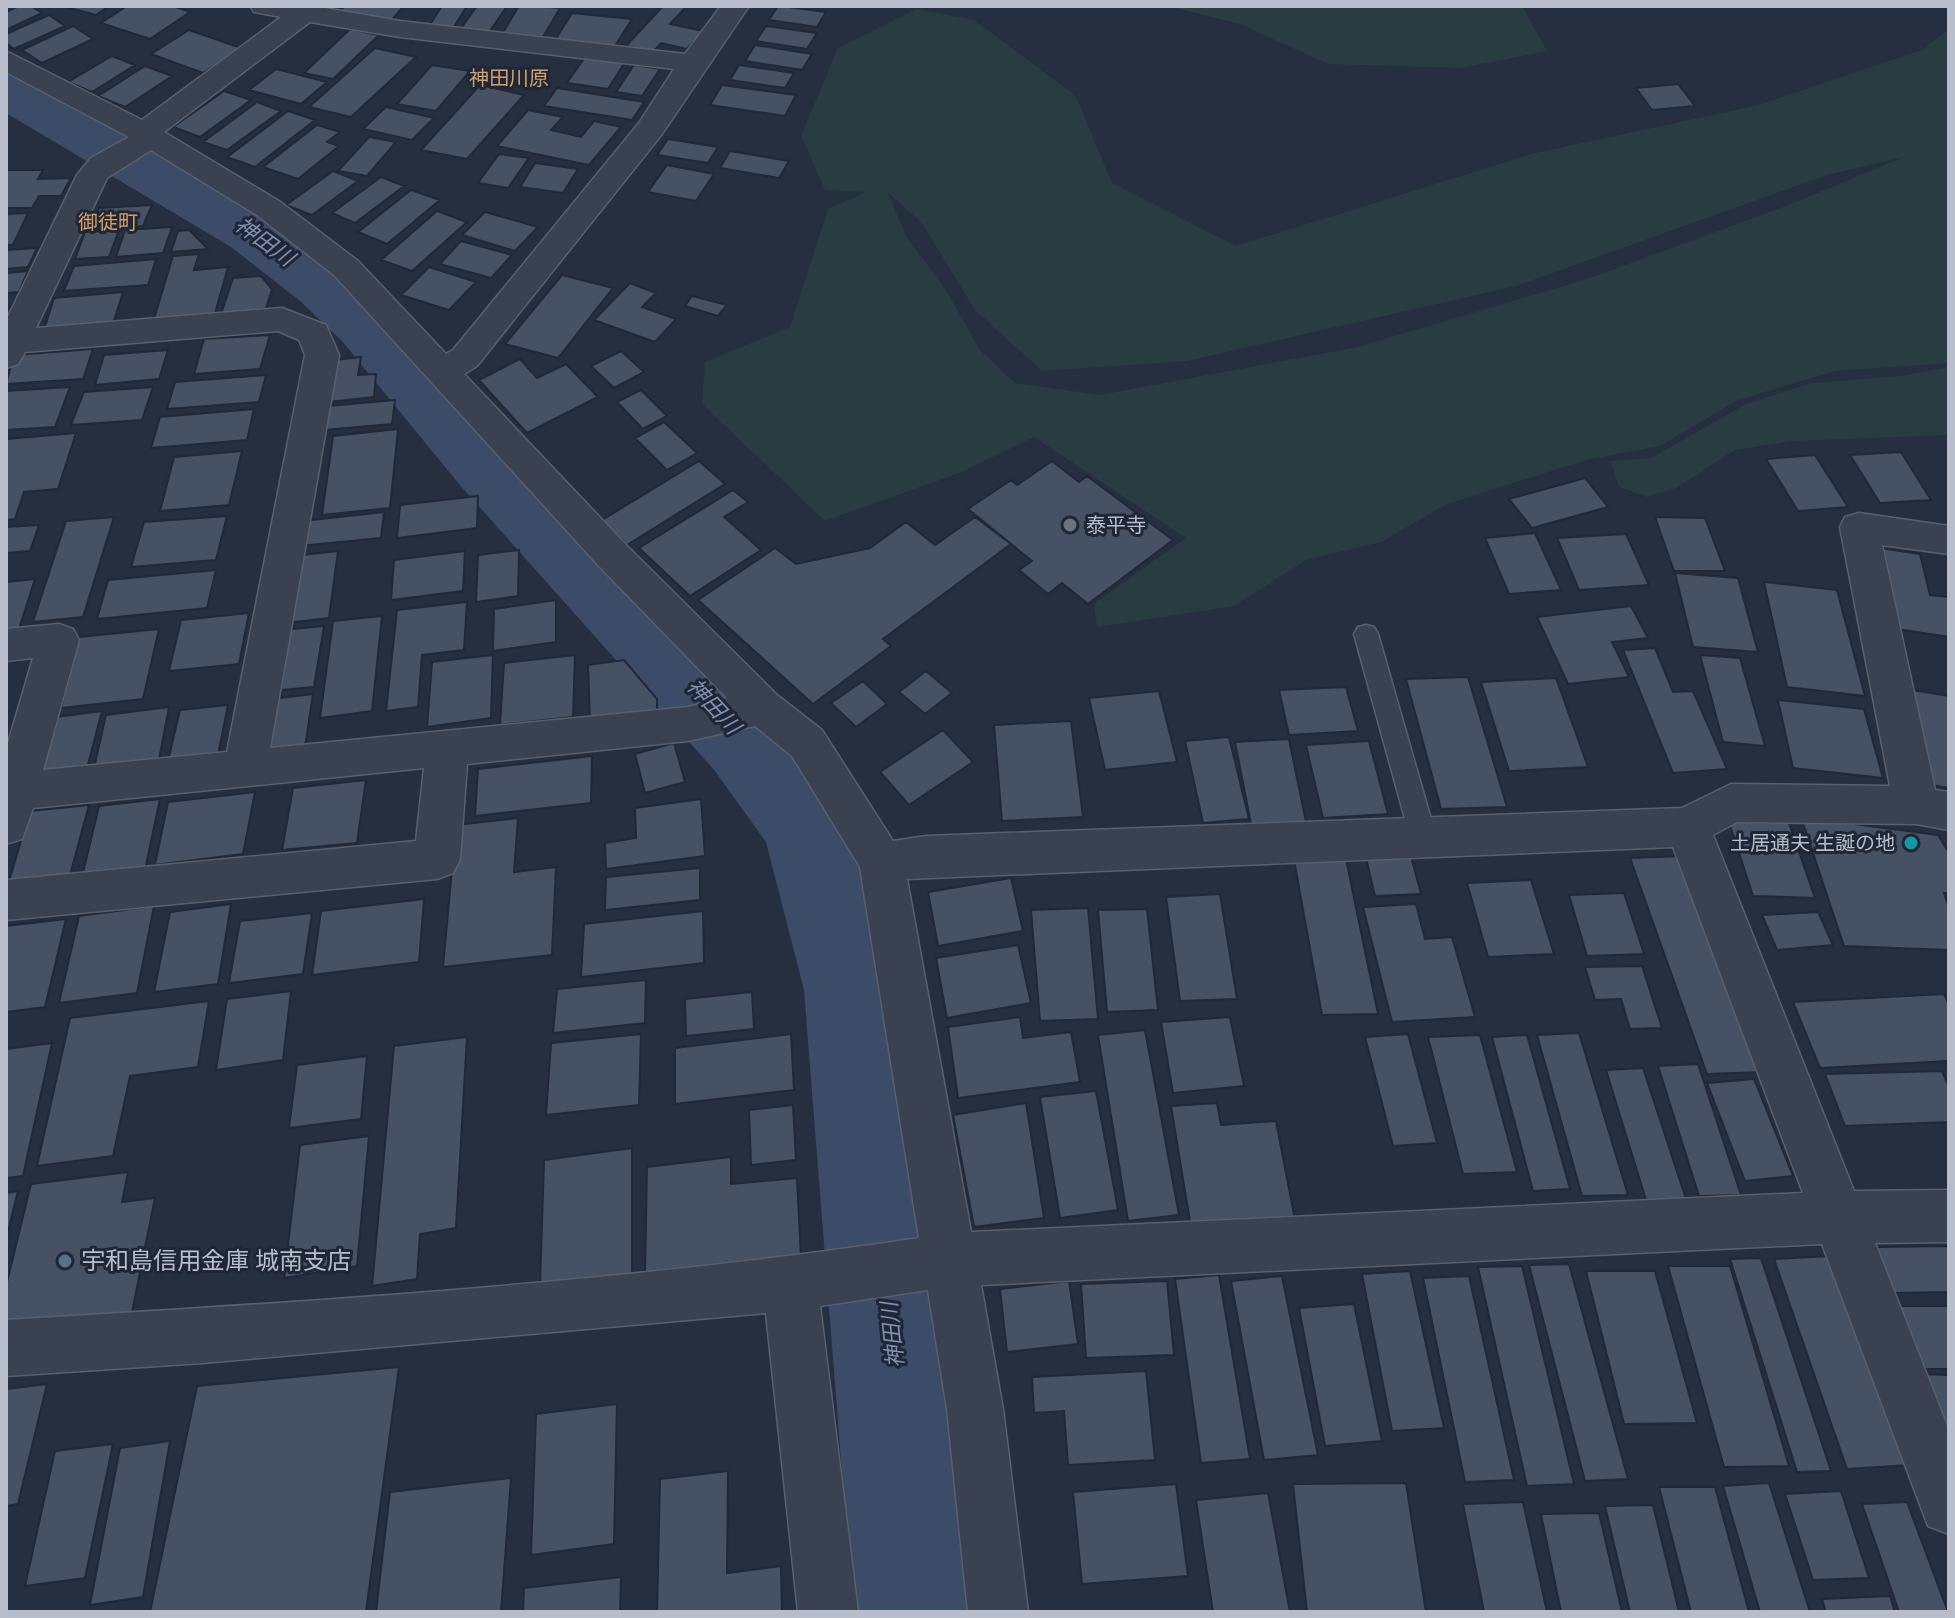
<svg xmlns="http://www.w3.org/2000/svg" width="1955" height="1618" font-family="Rubik,'Noto Sans JP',sans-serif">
  <rect width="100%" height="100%" fill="#262f40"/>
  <path fill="#283c41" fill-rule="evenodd" d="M1168 6H1522L1547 51 1461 68 1328 64 1240 24Z
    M917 9 974 20 1076 96 1112 183 1236 246 1535 153 1759 105 1922 50 1949 29V363L1835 371 1738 400 1660 446 1586 460 1447 504 1381 542 1306 560 1234 606 1097 627 1094 604 1186 538 1034 437 962 472 825 521 702 404 705 362 790 327 828 209 866 192 825 190 801 136 838 48ZM1904 157 1786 206 1590 278 1358 347 1100 395 1015 383 980 350 946 290 906 236 888 193 921 222 975 310 1042 371 1187 361 1516 286 1827 175Z
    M1949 367V435L1792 441 1735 450 1676 488 1647 497 1619 487 1611 461 1651 458 1746 404 1812 383 1901 376Z"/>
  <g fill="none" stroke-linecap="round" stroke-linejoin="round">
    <path fill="#3c4b68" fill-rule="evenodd" d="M6 65 29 71 281 215 351 266 396 305 517 442 783 715 846 797 860 827 910 990 987 1612H853L804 990 766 842 715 771 459 484 342 341 299 300 231 247 6 113Z"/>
  </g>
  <path fill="#475164" stroke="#212837" stroke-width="2" d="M19 6H31L42 13 6 30V12Z
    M62 6H109L96 15Z
    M127 6H173L190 12 150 39 101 23Z
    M345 6H404L390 22 338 13Z
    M442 6H467L452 30 427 29Z
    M477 6H507L488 34 459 31Z
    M519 6H535L560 8 543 37 502 34Z
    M663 6 686 7 670 24 703 31 687 49 661 43 653 52 626 46Z
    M778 6H781L826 12 817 27 769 20Z
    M572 13 632 19 615 46 555 40Z
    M49 15 65 26 14 49 6 43V34Z
    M73 26 93 39 42 63 22 50Z
    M766 26 817 33 807 49 756 41Z
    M350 29 379 35 333 79 304 73Z
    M189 30 241 48 203 73 151 54Z
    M755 45 812 54 802 70 745 61Z
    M375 48 416 57 351 117 309 107Z
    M112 56 135 65 92 92 68 82Z
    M585 57 625 62 608 89 567 83Z
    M432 65 470 71 436 111 397 104Z
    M634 65 660 69 642 96 616 92Z
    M739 65 794 73 785 88 730 80Z
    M145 66 172 76 125 107 98 96Z
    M276 69 327 82 301 104 249 90Z
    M1678 84 1695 106 1652 110 1636 88Z
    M480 85 524 95 467 159 421 150Z
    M722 85 796 95 785 116 710 105Z
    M557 88 644 102 632 120 544 106Z
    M224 91 251 100 200 137 173 127Z
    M257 102 281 111 227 150 203 142Z
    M386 107 434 118 412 140 363 129Z
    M528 110 563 117 551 130 581 137 594 121 621 127 589 165 497 146Z
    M288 111 315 120 255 167 227 157Z
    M317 125 340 132 327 142 339 146 298 179 263 167Z
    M369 137 396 142 367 176 338 171Z
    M668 139 718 147 708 163 657 155Z
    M730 151 789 161 779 178 720 168Z
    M499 154 529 158 508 188 478 183Z
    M535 163 578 169 563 193 520 187Z
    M667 165 714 174 696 201 648 192Z
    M6 170H43L38 179 71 178 61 196H39L32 208H6Z
    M333 171 358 181 312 215 286 205Z
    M381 177 404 186 355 223 332 213Z
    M411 190 440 200 387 244 358 232Z
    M152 205 143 226 89 230 99 208Z
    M437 211 467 222 412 271 381 260Z
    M485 212 538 227 515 251 462 235Z
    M28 213 13 245H6V214Z
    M172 227 163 253 116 257 125 230Z
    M119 230 109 257 75 259 85 232Z
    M189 230 208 249 171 252 178 231Z
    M461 241 512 255 491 278 440 264Z
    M37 248 28 267 6 269V250Z
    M199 254 194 270 228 267 214 317 153 322 173 256Z
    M156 259 148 285 64 291 74 266Z
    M429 267 476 282 449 310 401 295Z
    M28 271 19 292 6 293V273Z
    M562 275 613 288 558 358 505 344Z
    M261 276 272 289 264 315 220 317 233 278Z
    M630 283 656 293 642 307 676 319 655 342 594 320Z
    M123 292 112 327 43 333 54 298Z
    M692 296 727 305 718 316 685 306Z
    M270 335 260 369 194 374 204 339Z
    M93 349 83 379 6 384 14 355Z
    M168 350 159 379 95 385 104 355Z
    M621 351 644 372 614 388 591 366Z
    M361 357 358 375 376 374 374 397 329 402 335 360Z
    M520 359 537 378 566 364 598 397 527 433 479 380Z
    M266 375 259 402 167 409 175 382Z
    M70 387 55 427 6 430V391Z
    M153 387 142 420 71 425 84 392Z
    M641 390 667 416 643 429 617 402Z
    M395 400 392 424 324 430 328 406Z
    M254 409 247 440 151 448 160 417Z
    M664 422 697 453 667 470 635 438Z
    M398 429 390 508 322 515 333 436Z
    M76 433 58 489 24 492 15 519 6 520V439Z
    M242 451 229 505 160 511 174 457Z
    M1901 452 1931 500 1880 503 1850 455Z
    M1815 455 1848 507 1798 511 1766 459Z
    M699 461 725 484 627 545 602 520Z
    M1052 461 1079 482 1087 476 1173 540 1088 604 1062 583 1048 594 1019 570 1032 561 968 509 1011 480 1017 485Z
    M1585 478 1608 507 1532 528 1509 499Z
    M733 490 748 502 724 517 761 550 690 596 639 548Z
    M478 496 477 528 397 538 400 505Z
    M384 512 381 538 299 546 303 521Z
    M227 516 216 560 131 567 144 522Z
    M114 517 83 617 33 622 66 521Z
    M975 517 1011 544 883 639 891 646 813 704 698 600 775 548 796 564 870 548 906 522 935 545Z
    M1655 517 1705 518 1725 571H1674Z
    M39 525 30 551 6 553V527Z
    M1535 533 1561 590 1509 594 1485 538Z
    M1626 534 1649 585 1579 590 1557 538Z
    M1880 548 1920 554 1930 595 1949 597V637L1897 629Z
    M519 550 518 596 476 602 478 555Z
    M338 551 329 618 285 623 294 556Z
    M465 551 463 591 391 600 394 560Z
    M216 570 207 608 97 619 108 580Z
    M1675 573 1738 578 1758 652 1693 647Z
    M35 579 19 629 6 631V582Z
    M1764 582 1837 590 1865 696 1787 687Z
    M556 600V642L493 651 494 609Z
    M467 602 464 650 422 655 418 707 386 711 397 610Z
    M1631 606 1648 638 1612 642 1629 677 1568 684 1537 617Z
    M249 613 239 664 169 671 181 620Z
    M382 616 372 711 320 718 333 621Z
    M324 626 314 687 271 691 282 630Z
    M159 629 143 699 61 708 79 637Z
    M1655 648 1673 692 1693 691 1727 769 1673 773 1623 650Z
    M493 655 491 718 427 727 432 662Z
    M575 655 573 717 500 725 504 663Z
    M1700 655 1740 658 1765 746 1723 742Z
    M624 660 657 699V713L590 722 588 665Z
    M926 671 952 693 925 714 899 692Z
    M1468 677 1507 807 1441 809 1406 679Z
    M1556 678 1588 767 1509 771 1481 682Z
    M863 681 887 704 856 727 831 703Z
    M1346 687 1358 731 1289 735 1279 690Z
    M1912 690 1949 696V788L1930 785Z
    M1159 691 1177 762 1105 770 1089 698Z
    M313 694 304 754 262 759 272 699Z
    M1778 700 1864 709 1883 778 1793 768Z
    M228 705 217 760 167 765 180 710Z
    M169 707 158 765 93 772 106 715Z
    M102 711 86 772 39 778 56 717Z
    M1071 721 1083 817 1002 821 994 725Z
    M943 730 973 762 909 805 880 772Z
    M1229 737 1249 819 1203 823 1185 741Z
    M1289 739 1306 822 1251 824 1235 742Z
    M1369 741 1388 814 1323 818 1306 745Z
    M674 743 685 782 645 793 635 754Z
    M592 756 591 803 475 816 478 769Z
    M366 780 357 843 282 850 293 788Z
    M255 792 243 854 155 865 168 802Z
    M160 799 145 870 82 877 99 806Z
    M701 799 705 856 606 869 605 843 636 838 635 808Z
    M89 805 70 875 9 881 30 811Z
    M1801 817 1938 835 1949 853V893H1944L1949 908V950L1844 946Z
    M518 818 514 872 556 867 552 955 443 967 456 825Z
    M1729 822 1789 823 1815 898 1753 896Z
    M1411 856 1421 894 1375 896 1366 858Z
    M1683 856 1764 1072 1707 1074 1630 858Z
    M1346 859 1378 1014 1322 1015 1294 860Z
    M700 868V900L605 910 606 877Z
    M1011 878 1023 931 938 946 928 892Z
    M1531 880 1554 954 1488 957 1467 883Z
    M1624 893 1644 954 1587 956 1569 895Z
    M1220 894 1237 999 1180 1001 1166 897Z
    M424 899 419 962 312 975 321 911Z
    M231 904 218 984 154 992 170 912Z
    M1416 904 1425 939 1452 937 1475 1017 1392 1022 1363 907Z
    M154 906 137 993 59 1003 79 916Z
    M1088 908 1098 1019 1040 1021 1031 910Z
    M1147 909 1158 1010 1107 1012 1098 910Z
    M703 911 704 963 581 977 584 924Z
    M1818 912 1833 945 1777 950 1762 915Z
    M312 913 303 974 229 983 240 921Z
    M66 919 45 1007 6 1012V926Z
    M1018 945 1031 1003 947 1018 936 958Z
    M1642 966 1662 1028 1630 1029 1621 999 1595 1000 1585 967Z
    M646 980 645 1023 553 1033 557 989Z
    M291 991 283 1060 216 1070 227 999Z
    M752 992 754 1029 686 1036 685 999Z
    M1944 994 1949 1005V1061L1820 1068 1793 1002Z
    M209 1001 198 1067 130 1076 113 1156 37 1166 70 1018Z
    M1020 1017 1023 1038 1071 1032 1080 1082 958 1098 948 1027Z
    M1230 1017 1244 1086 1173 1093 1161 1022Z
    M1145 1030 1179 1215 1128 1221 1098 1035Z
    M1579 1033 1628 1195 1582 1196 1537 1035Z
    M641 1034 639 1105 546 1115 551 1043Z
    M791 1034 794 1090 675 1104V1048Z
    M1408 1034 1437 1143 1393 1146 1365 1037Z
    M1480 1035 1517 1172 1463 1174 1428 1037Z
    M1527 1035 1570 1189 1533 1191 1492 1037Z
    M467 1037 456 1228 420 1234 417 1279 372 1286 394 1046Z
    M52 1043 23 1176 6 1178V1049Z
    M367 1056 361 1119 289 1128 297 1065Z
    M1698 1064 1741 1195 1699 1196 1658 1066Z
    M1643 1068 1686 1199 1646 1200 1606 1070Z
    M1942 1071 1949 1087V1122L1845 1126 1825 1074Z
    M1754 1079 1793 1176 1745 1181 1707 1083Z
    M1096 1091 1118 1210 1060 1218 1040 1097Z
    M1026 1103 1044 1218 974 1227 953 1115Z
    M1217 1103 1221 1125 1276 1121 1295 1220 1191 1228 1171 1106Z
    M793 1105 796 1160 751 1165 749 1110Z
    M369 1136 357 1266 284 1278 300 1145Z
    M632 1148V1274L540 1287 544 1160Z
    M731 1157V1184L797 1178 801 1258 645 1276 647 1167Z
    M128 1172 122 1202 155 1198 132 1312 6 1329V1286L31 1184Z
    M18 1191 6 1240V1193Z
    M1949 1246V1292L1894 1293 1877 1247Z
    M1831 1256 1910 1465 1847 1469 1774 1259Z
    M1761 1258 1831 1471 1797 1472 1730 1259Z
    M1569 1264 1628 1479 1585 1481 1529 1265Z
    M1522 1266 1574 1484 1527 1486 1478 1267Z
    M1668 1266H1730L1789 1466 1724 1467Z
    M1410 1271 1444 1428 1392 1431 1362 1274Z
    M1586 1271H1655L1697 1423 1624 1424Z
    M1219 1275 1250 1459 1201 1463 1175 1279Z
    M1282 1276 1318 1455 1264 1460 1231 1281Z
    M1469 1276 1514 1480 1465 1482 1423 1278Z
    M1069 1281 1078 1344 1007 1352 1000 1289Z
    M1167 1281 1174 1355 1086 1358 1081 1284Z
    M1354 1304 1382 1441 1325 1446 1299 1308Z
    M1899 1306H1949V1369H1921Z
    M399 1367 366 1612H150L197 1386Z
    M1146 1371 1155 1460 1068 1465 1064 1411 1034 1413 1032 1377Z
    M1922 1374 1949 1375V1434Z
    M47 1384 18 1504 6 1506V1389Z
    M617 1404 614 1544 531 1555 536 1414Z
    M170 1441 143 1597 90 1605 120 1448Z
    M113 1444 85 1578 25 1586 55 1451Z
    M728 1471 727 1573 781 1566 782 1612H657L660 1479Z
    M511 1478 501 1612H376L390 1492Z
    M1406 1483 1426 1612H1307L1293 1484Z
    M1769 1483 1810 1612H1760L1723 1486Z
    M1176 1484 1188 1576 1082 1584 1073 1492Z
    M1659 1487H1715L1749 1612H1691Z
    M1841 1491 1869 1578 1813 1580 1785 1494Z
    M1268 1493 1290 1612H1213L1196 1500Z
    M1523 1502 1547 1612H1484L1463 1504Z
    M1907 1502 1948 1612H1899L1862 1504Z
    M1653 1505 1679 1612H1630L1605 1506Z
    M1599 1513 1622 1612H1561L1541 1514Z
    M621 1577 620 1612H523L524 1588Z
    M1890 1596 1895 1612H1826L1822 1599Z"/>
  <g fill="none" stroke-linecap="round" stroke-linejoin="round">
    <g stroke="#585f6d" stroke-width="3">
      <path id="service" d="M1366 625 1374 627 1378 634 1436 837 1432 845 1423 848 1414 845 1410 837 1354 634 1358 627Z"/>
    </g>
    <g stroke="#585f6d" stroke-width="3">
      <path id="minor" d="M250 6H313L400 21 685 54 721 6H749L662 134 477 366 464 374 627 546 777 695 822 730 893 841 926 836 1682 808 1731 784 1890 786 1840 527 1845 517 1859 513 1949 526V554L1882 545 1935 790 1949 792V830L1916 824 1737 822 1713 835 1854 1191 1949 1190V1242L1875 1243 1949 1431V1534L1928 1526 1822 1244 981 1285 1003 1409 1028 1612H968L947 1409 928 1290 820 1306 858 1612H798L766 1313 203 1363 6 1376V1320C310 1302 618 1283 919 1238L860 867 792 756 755 726 688 741 467 764 460 859 453 873 437 879 6 920V880L416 841 424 768 33 808 22 839 6 844V750L33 658 6 661V629L59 624 73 629 79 640 43 770 227 752 305 355 299 340 278 331 25 352 18 364 6 368V321L77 175 91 158 129 137 6 72V51L142 120 281 17 254 12ZM310 22 400 37 674 69 639 123 453 350 446 354 358 261 279 201 164 132ZM151 150 257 215 334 275 599 566 727 698 688 707 270 748 339 355 326 325 282 308 36 328 107 178ZM1673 847 1803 1193 971 1232 907 879Z"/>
    </g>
    <use href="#service" fill="#3a4150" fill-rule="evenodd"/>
    <use href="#minor" fill="#3a4150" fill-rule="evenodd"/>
  </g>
  <circle fill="#6b7280" stroke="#1f2635" stroke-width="3" cx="1070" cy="525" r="8"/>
  <circle fill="#0f9aa8" stroke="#1f2635" stroke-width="3" cx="1911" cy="843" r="8"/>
  <circle fill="#5c6f8a" stroke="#1f2635" stroke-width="3" cx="65" cy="1261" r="8"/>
  <g text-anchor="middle" stroke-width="6" stroke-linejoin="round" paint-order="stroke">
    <g font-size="20" fill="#d3a069" stroke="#1f2635">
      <text x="509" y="85">神田川原</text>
      <text x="108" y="229">御徒町</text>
    </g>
    <g font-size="20" fill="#b7bdca" stroke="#1f2635" text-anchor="start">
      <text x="1086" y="532">泰平寺</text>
      <text x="1895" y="850" text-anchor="end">土居通夫 生誕の地</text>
    </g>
    <g font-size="22" font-style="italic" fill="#7f90b1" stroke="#1f2635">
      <text transform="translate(265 241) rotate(36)" y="8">神田川</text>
      <text transform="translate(714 706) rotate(47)" y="8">神田川</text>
      <text transform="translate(892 1335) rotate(-96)" y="8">神田川</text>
    </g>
    <g font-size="24" fill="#b7bdca" stroke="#1f2635" text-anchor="start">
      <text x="81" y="1269">宇和島信用金庫 城南支店</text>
    </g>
  </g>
  <rect width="1955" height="1618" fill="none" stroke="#b7bdca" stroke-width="16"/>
</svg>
